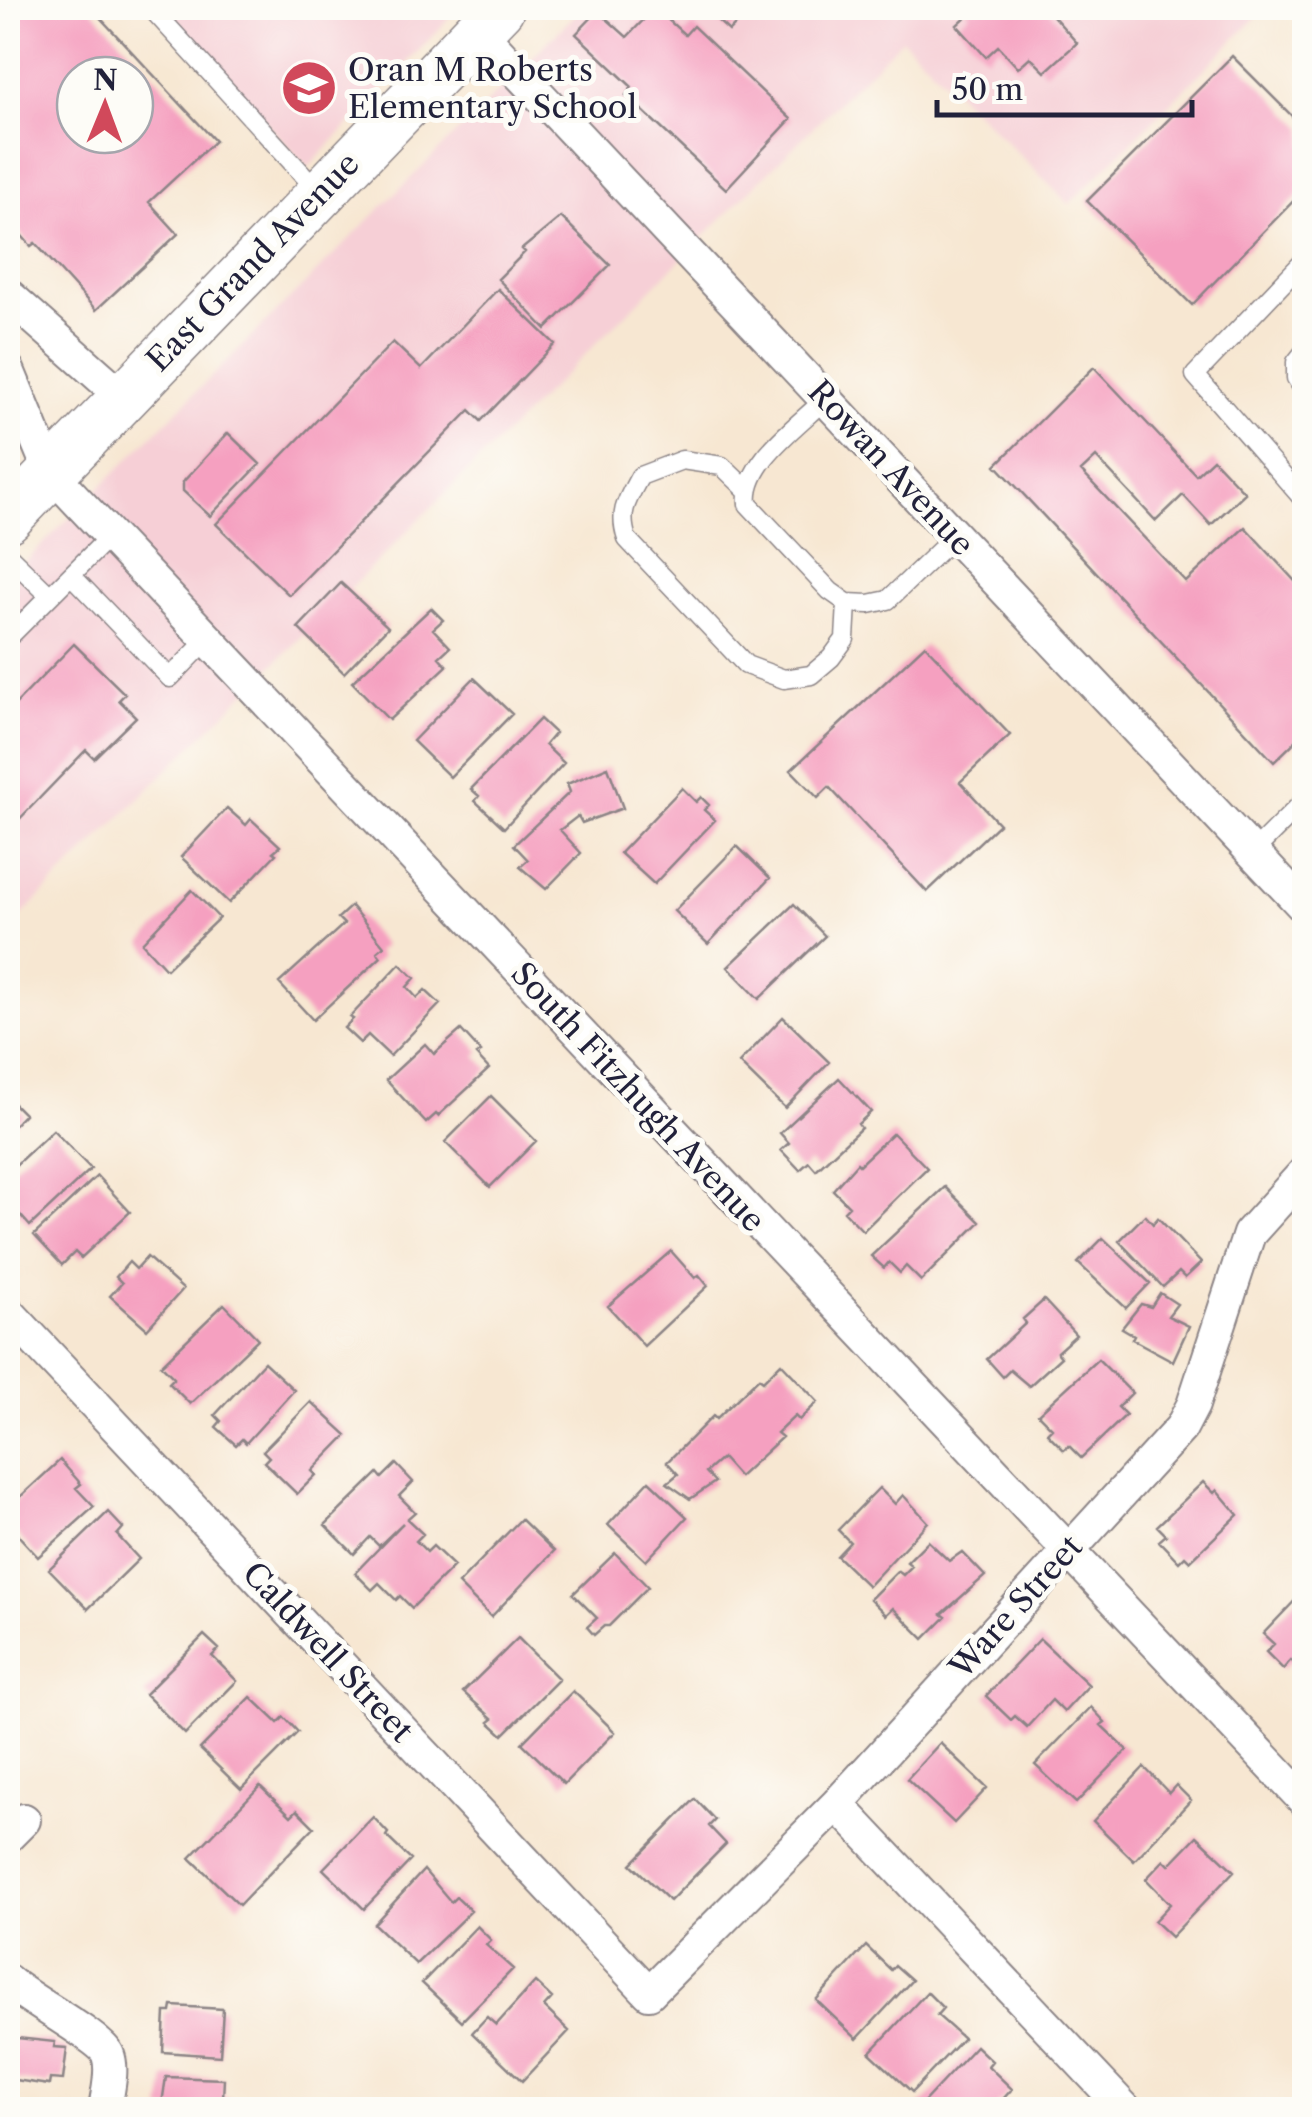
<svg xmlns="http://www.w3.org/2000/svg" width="1312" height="2117" font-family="'Libre Caslon Text',serif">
  <rect width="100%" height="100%" fill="#fdfcf7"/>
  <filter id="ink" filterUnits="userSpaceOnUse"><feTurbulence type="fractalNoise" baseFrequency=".01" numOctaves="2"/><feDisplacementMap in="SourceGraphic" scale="20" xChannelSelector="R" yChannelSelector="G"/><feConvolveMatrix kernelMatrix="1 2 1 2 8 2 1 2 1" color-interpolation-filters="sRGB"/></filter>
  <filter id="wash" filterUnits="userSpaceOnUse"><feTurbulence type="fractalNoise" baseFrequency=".0048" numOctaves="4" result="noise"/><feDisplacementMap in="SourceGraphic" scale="40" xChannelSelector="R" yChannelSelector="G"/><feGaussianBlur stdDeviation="2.25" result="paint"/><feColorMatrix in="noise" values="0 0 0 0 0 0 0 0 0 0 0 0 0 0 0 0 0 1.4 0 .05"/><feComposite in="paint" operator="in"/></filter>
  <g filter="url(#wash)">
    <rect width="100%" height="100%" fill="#f7e7d2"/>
    <path fill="#f6cfd6" d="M161 8H459L308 168Z
      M582 8H1266L1069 204 902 39 11 926 8 923V579Z"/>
    <g id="blocks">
      <path fill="#f5a0c0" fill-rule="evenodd" d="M8 8H91L215 141 149 202 178 234 96 310 35 243 31 246 8 220ZM75 75H135V135H75Z
        M655 8 685 35 693 26 791 119 726 189 626 95 632 87 576 34 598 11 627 37Z
        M704 8H752L729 31Z
        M965 8H1046L1077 43 1045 72 1030 57 1018 68 998 46 986 57 957 25 970 13Z
        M1232 56 1304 128V190L1192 305 1087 201Z
        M561 217 610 265 546 329 498 279 525 252 522 249Z
        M498 289 555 344 481 421 470 410 289 595 216 524 393 342 421 369Z
        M1094 367 1196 475 1213 459 1245 493 1211 525 1183 495 1156 521 1096 457 1081 471 1186 582 1245 527 1304 591V733L1274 762 996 465Z
        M228 433 260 464 210 516 183 491V482Z
        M341 583 388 627 344 673 298 628Z
        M431 608 443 620 433 629 450 647 439 657 447 666 389 720 352 682Z
        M74 644 125 694 119 700 136 717 94 758 86 750 8 831V712Z
        M925 645 1010 735 960 782 999 824 927 892 829 787 818 798 791 770Z
        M474 678 512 714 450 777 413 741Z
        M540 719 555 733 545 745 564 763 504 828 475 801 479 796 471 789Z
        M608 767 623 808 582 823 578 816 560 830 581 853 546 889 520 867 528 860 514 845 570 792 567 784Z
        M682 788 696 802 701 797 709 805 704 810 715 820 654 884 620 853Z
        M227 808 246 825 251 819 280 846 273 852 276 854 229 903 181 857Z
        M737 846 770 878 708 944 674 911Z
        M192 890 219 918 166 969 142 943Z
        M794 904 825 936 759 999 728 967Z
        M351 906 384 946 377 952 381 957 313 1020 279 983 344 924 338 918Z
        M400 964 415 978 407 987 417 998 425 990 440 1004 390 1056 368 1035 360 1043 344 1028 353 1019 350 1017Z
        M783 1017 829 1062 785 1108 739 1063Z
        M461 1030 481 1052 476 1055 489 1069 438 1116 436 1114 426 1123 386 1080 425 1044 434 1054Z
        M839 1078 871 1112 858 1124 861 1128 816 1170 809 1162 800 1170 781 1150 789 1143 780 1133Z
        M491 1096 536 1141 490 1187 445 1142Z
        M8 1098 24 1114 8 1131Z
        M53 1130 91 1169 30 1226 8 1201 11 1197 8 1193V1172Z
        M893 1133 927 1168 863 1231 844 1211 849 1206 833 1190 857 1163 859 1165Z
        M97 1176 130 1212 81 1258 75 1252 62 1265 34 1235Z
        M945 1187 980 1222 921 1281 906 1266 900 1273 889 1262 884 1268 871 1256Z
        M1145 1215 1153 1224 1158 1218 1201 1263 1185 1278 1179 1272 1163 1287 1119 1241Z
        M1103 1238 1150 1283 1126 1308 1078 1263Z
        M671 1251 695 1278 699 1275 708 1286 644 1346 608 1306Z
        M147 1257 183 1289 147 1329 110 1296 122 1283 116 1277 129 1262 136 1269Z
        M1160 1293 1177 1304 1168 1316 1189 1326 1173 1361 1132 1339 1134 1335 1122 1328 1141 1304 1151 1307Z
        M1044 1300 1076 1335 1057 1352 1061 1357 1029 1386 1010 1370 1003 1377 987 1359 1026 1323 1023 1319Z
        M224 1304 258 1339 190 1404 169 1383 174 1378 161 1365Z
        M1098 1359 1132 1393 1118 1407 1126 1415 1081 1458 1069 1446 1064 1450 1047 1433 1052 1428 1038 1414Z
        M264 1362 294 1390 246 1443 242 1439 236 1445 216 1427 221 1421 215 1415Z
        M781 1363 818 1402 799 1420 795 1416 777 1433 782 1437 739 1477 722 1458 706 1472 715 1482 690 1499 667 1483 678 1474 667 1462 713 1416 716 1419 759 1378 763 1381Z
        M311 1402 347 1435 312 1471 316 1475 297 1494 264 1462 269 1457 263 1451Z
        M60 1460 81 1484 76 1488 94 1507 38 1557 8 1524V1508Z
        M396 1464 413 1482 399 1496 415 1512 407 1519 423 1534 416 1541 427 1552 433 1546 454 1566 412 1608 400 1596 396 1600 379 1583 372 1590 355 1573 403 1523 379 1546 370 1537 354 1554 325 1525 378 1473 382 1478Z
        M649 1481 687 1517 646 1561 608 1525Z
        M1203 1482 1214 1493 1217 1490 1238 1515 1190 1561 1185 1556 1179 1562 1159 1541 1166 1535 1157 1526Z
        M879 1488 895 1504 903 1495 928 1522 868 1586 837 1556 850 1542 838 1530Z
        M108 1512 123 1528 117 1535 139 1559 88 1609 49 1569Z
        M521 1519 554 1551 491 1617 458 1584Z
        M928 1541 949 1561 962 1552 985 1576 942 1614 946 1617 924 1639 893 1608 886 1615 870 1599 898 1571 903 1575 912 1566 907 1562Z
        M615 1553 648 1587 609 1626H604L594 1635 587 1627 597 1618 573 1594Z
        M1304 1591V1665L1300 1669 1291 1660 1283 1669 1266 1652 1274 1644 1263 1634Z
        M204 1635 219 1649 212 1656 237 1681 185 1734 145 1694Z
        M518 1638 559 1679 503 1735 489 1722 493 1719 463 1692Z
        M1040 1639 1089 1685 1064 1712 1052 1700 1027 1727 1015 1716 1011 1720 986 1696Z
        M573 1691 615 1732 564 1784 522 1743Z
        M251 1697 278 1723 284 1717 298 1732 241 1789 200 1749Z
        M1091 1707 1105 1722 1101 1725 1127 1750 1076 1803 1035 1765Z
        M940 1743 987 1788 954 1823 907 1779Z
        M1144 1767 1169 1793 1176 1785 1191 1800 1134 1861 1093 1821Z
        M260 1786 291 1816 297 1810 314 1827 239 1905 190 1858Z
        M695 1799 715 1820 709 1826 726 1844 670 1901 631 1864Z
        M373 1817 388 1833 386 1836 411 1860 364 1909 323 1869Z
        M1197 1836 1234 1871 1171 1937 1154 1921 1170 1904 1146 1879 1164 1860 1169 1865Z
        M424 1870 451 1902 456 1897 471 1911 416 1964 374 1924Z
        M477 1926 491 1940 486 1945 513 1969 462 2021 422 1983Z
        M866 1946 891 1970 895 1965 912 1980 857 2039 816 2000Z
        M535 1982 552 1998 544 2007 569 2031 522 2081 472 2033 487 2017 496 2025Z
        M927 1992 943 2008 937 2015 963 2038 912 2092 870 2053Z
        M172 2006 223 2009 220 2056 163 2052 165 2012H171Z
        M8 2037 55 2042 54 2047 67 2048 63 2080 50 2079 49 2085 8 2079Z
        M976 2046 992 2061 988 2066 1012 2089 993 2110H924L920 2106Z
        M166 2077 224 2079 223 2098 231 2099 230 2110H161Z"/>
    </g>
  </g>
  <g filter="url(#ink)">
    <use href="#blocks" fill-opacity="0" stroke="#8c8486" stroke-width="2.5"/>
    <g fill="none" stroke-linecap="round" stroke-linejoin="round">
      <g stroke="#8c8486" stroke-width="21">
        <path id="lane" d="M151 8 319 192
          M1304 261 1195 375 1304 500
          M1304 352 1296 362V378L1304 390
          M825 399C798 426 743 463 748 504L830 591 847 603 869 604 888 600 955 536
          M746 489 722 466 682 460 640 476C627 500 618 512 627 539L746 665 784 679 811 675 831 658 845 639 847 603
          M8 555 50 596
          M71 575 170 678 207 640
          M8 638 110 536
          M1253 852 1304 801"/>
      </g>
      <g stroke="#8c8486" stroke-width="36">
        <path id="street" d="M478 30 1304 907
          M8 295 123 397
          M8 370 50 472 1304 1800
          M8 1312 649 1993 837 1804 1181 1428 1193 1405 1249 1234 1304 1173
          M837 1804 1126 2110
          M8 1836 24 1820
          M8 1981C27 1999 102 2038 108 2055 114 2071 107 2093 105 2110"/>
      </g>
      <g stroke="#8c8486" stroke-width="51">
        <path id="secondary" d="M8 518 500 8"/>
      </g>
      <use href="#lane" stroke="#fff" stroke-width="18"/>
      <use href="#street" stroke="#fff" stroke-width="32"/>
      <use href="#secondary" stroke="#fff" stroke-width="48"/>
    </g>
  </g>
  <defs>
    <g id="school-disc" transform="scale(2.875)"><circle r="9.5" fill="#d1495b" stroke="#fdfcf7"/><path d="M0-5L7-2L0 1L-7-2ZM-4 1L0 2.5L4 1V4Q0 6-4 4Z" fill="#fff"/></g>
  </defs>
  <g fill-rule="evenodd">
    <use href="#school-disc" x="309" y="88"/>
  </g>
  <g text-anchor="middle" stroke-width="10" stroke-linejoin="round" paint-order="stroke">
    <g font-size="32" fill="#22223b" stroke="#fdfcf7" text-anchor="start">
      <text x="348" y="81">Oran M Roberts<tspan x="348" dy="37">Elementary School</tspan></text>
    </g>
    <g font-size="32" fill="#22223b" stroke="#fdfcf7">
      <text transform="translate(253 262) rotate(-46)" y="11">East Grand Avenue</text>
      <text transform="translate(891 468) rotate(47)" y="11">Rowan Avenue</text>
      <text transform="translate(638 1097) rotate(47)" y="11">South Fitzhugh Avenue</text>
      <text transform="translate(1016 1607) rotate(-48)" y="11">Ware Street</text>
      <text transform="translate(328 1652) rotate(47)" y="11">Caldwell Street</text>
    </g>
  </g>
  <rect width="1312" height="2117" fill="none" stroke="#fdfcf7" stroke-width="40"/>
  <g transform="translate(105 105) rotate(1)"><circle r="48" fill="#fdfcf7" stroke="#a5a5ac" stroke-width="2.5"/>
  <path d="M0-8L18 38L0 25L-18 38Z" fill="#d1495b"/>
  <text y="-15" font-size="28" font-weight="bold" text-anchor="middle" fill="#22223b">N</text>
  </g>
  <path d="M937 100v15h255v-15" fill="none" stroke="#22223b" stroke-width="5"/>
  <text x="952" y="100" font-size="30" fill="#22223b" stroke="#fdfcf7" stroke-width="8" paint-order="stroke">50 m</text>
</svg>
